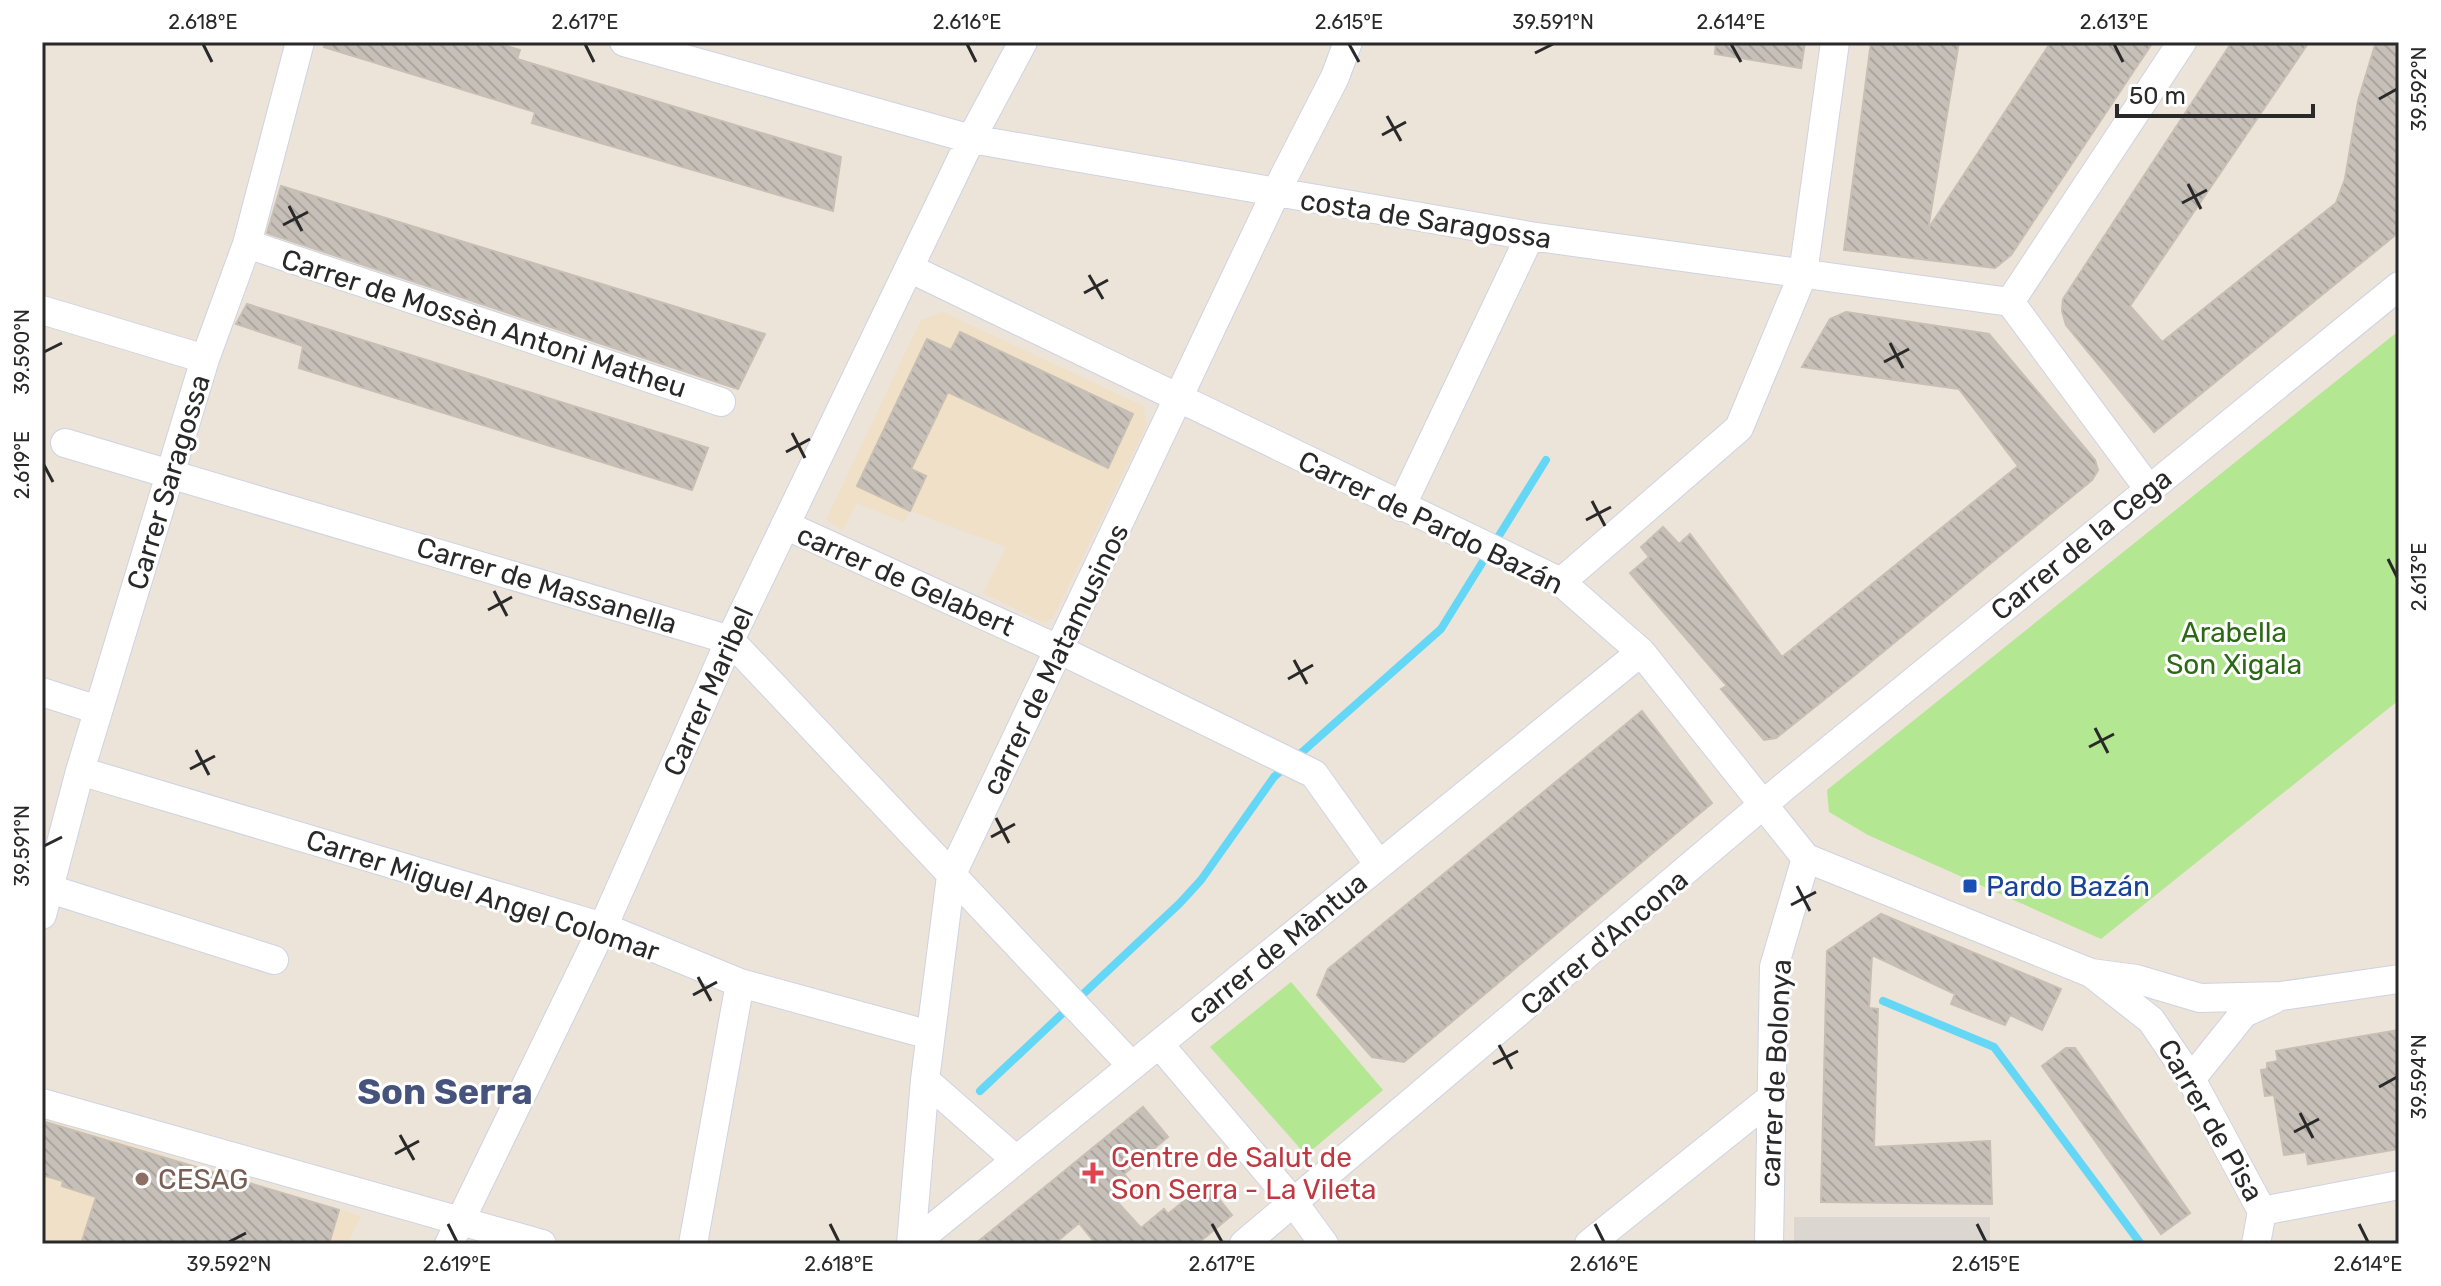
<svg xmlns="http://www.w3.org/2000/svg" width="2441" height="1286" font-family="Rubik,sans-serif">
  <defs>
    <pattern id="building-back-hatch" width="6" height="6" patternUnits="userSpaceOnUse" patternTransform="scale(2)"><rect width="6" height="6" fill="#c7c0b9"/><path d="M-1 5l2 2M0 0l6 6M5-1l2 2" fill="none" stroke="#aba59f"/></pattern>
  </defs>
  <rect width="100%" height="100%" fill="#ece3d9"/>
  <path fill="#efe0c7" d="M943 312 1143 406 1147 425 1053 618 1043 623 983 593 1006 547 910 511 904 522 857 503 843 530 826 520 921 320Z
    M42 1115 262 1187 361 1216 347 1244H42Z"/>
  <path fill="#b3e791" d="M2396 333 2399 336V700L2101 939 1868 835 1829 812 1827 790Z
    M1291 982 1383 1090 1306 1155 1210 1047Z"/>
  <path fill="#dcd6d0" d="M1794 1217H1990V1244H1794Z"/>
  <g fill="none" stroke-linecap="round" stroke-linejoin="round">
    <path stroke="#64d7f6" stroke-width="8" d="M1883 1001 1994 1047 2141 1244
      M980 1091 1180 903 1201 880 1274 777 1441 629 1546 460"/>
  </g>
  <path fill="url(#building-back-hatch)" stroke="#c7bfb3" stroke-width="2" d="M325 42H492L520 50 517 59 841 157 833 211 532 123 535 112 324 47Z
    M1716 42H1805L1801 68 1715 54Z
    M1871 42H1959L1928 229 2051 42H2153L2011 255 1995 268 1844 250Z
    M2232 42H2309L2130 306 2162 342 2336 203 2345 179 2358 101 2376 42H2399V232L2154 432 2066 325 2062 311 2063 299Z
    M281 186 765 334 738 389 267 233Z
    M247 304 708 448 692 490 299 368 303 346 236 324Z
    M1846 312 1989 334 2095 460 2098 470 2092 480 1855 675 1776 738 1764 740 1721 689 1727 686 1630 573 1649 557 1641 547 1663 527 1679 544 1690 534 1782 657 2018 466 1959 389 1802 367 1830 319Z
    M960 332 1133 414 1108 468 948 392 911 469 926 476 910 511 857 486 927 339 951 350Z
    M1642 711 1712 803 1404 1062 1372 1057 1317 995 1328 969Z
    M1881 914 2061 989 2042 1030 2010 1015 2005 1025 1951 1004 1955 994 1872 955 1869 1008 1878 1009 1874 1147 1990 1141 1992 1204 1821 1202 1827 951Z
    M2399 1030V1149L2308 1164 2306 1152 2284 1155 2274 1095 2265 1096 2261 1070 2267 1069V1063L2278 1061 2276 1051Z
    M2066 1048H2075L2190 1213 2161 1234 2042 1066Z
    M1143 1107 1168 1137 1124 1174 1130 1181 1111 1195 1141 1228 1164 1209 1168 1214 1206 1183 1232 1215 1197 1244H1096L1079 1223 1054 1244H975Z
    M42 1121 339 1210 329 1244H81L96 1197 62 1186 63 1181 42 1175Z"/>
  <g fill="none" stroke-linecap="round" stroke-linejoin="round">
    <g stroke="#ced3e3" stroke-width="30">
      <path id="minor" d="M624 42 971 139 1530 236 2010 302 2148 488
        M247 244 721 402
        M909 268 1561 582 1641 652 1806 858 2091 973 2151 1020 2191 1079 2262 1211
        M2010 302 2182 42
        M42 310 205 359
        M65 443 730 640 1132 1066
        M1401 507 1530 236
        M785 525 1058 649 1314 774 1379 865
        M1561 582 1739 428 1803 274 1835 42
        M42 692 98 710
        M80 771 603 927 740 983 930 1035
        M50 889 274 960
        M42 915 80 771 205 359 247 244 300 42
        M2091 973 2136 979 2200 998 2281 996 2399 979
        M1159 1044 1294 1203 1324 1244
        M2191 1079 2244 1013 2273 1000
        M925 1080 1016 1160
        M42 1103 542 1244
        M2262 1211 2399 1185
        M449 1244 603 927 730 640 971 139 1023 42
        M693 1244 740 983
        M911 1244 925 1080 951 876 1275 194 1335 77 1348 42
        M913 1244 1641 652
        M1244 1244 1784 787 2399 286
        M1589 1244 1770 1099
        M1769 1244 1774 967 1806 858
        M2256 1244 2262 1211"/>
    </g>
    <use href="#minor" stroke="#fff" stroke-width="28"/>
  </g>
  <path fill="none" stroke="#292929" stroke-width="3" d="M203 44 212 62M585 44 594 62M967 44 976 62M1349 44 1359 62M1731 44 1741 62M2114 44 2123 62M1535 53 1553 44M2379 99 2397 89M1387 116 1401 141M1382 135 1406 122M2188 184 2201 209M2182 203 2207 190M289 206 302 231M283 225 308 212M1089 275 1103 299M1084 293 1108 280M1890 343 1903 368M44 352 62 343M1884 362 1909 349M792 433 805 458M786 452 810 439M44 465 53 482M1592 501 1605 526M1586 520 1611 507M2388 559 2397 577M494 591 507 616M488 610 512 597M1294 660 1307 684M1288 679 1313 665M2095 728 2108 753M2089 747 2114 734M196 750 209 775M190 769 215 756M996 818 1009 843M991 837 1015 824M44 846 62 837M1797 886 1810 911M1791 905 1816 892M698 977 711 1001M693 995 717 982M1499 1045 1512 1069M1493 1064 1518 1051M2379 1087 2397 1077M2300 1113 2313 1138M2294 1132 2319 1119M400 1135 414 1160M395 1154 419 1141M448 1224 457 1242M830 1224 839 1242M1212 1224 1222 1242M1595 1224 1604 1242M1977 1224 1986 1242M2359 1224 2368 1242M229 1242 246 1233"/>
  <rect fill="#1a4fb4" stroke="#fff" stroke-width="3" x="1962" y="878" width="16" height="16" rx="4"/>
  <path fill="#e0444e" stroke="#fff" stroke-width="3" d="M1089 1161h8v8h8v8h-8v8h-8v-8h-8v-8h8z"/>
  <circle fill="#8d6e63" stroke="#fff" stroke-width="3" cx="142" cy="1179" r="8"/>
  <g text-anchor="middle" stroke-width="6" stroke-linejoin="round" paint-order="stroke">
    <g font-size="28" fill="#292929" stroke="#fff">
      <text transform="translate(1426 219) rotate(9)" y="10">costa de Saragossa</text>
      <text transform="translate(484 323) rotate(18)" y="10">Carrer de Mossèn Antoni Matheu</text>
      <text transform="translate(168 482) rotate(-73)" y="10">Carrer Saragossa</text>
      <text transform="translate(1431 522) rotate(26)" y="10">Carrer de Pardo Bazán</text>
      <text transform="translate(2081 544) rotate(-39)" y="10">Carrer de la Cega</text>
      <text transform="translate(906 580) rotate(24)" y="10">carrer de Gelabert</text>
      <text transform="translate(547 585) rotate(17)" y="10">Carrer de Massanella</text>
      <text transform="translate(1055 659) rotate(-64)" y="10">carrer de Matamusinos</text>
      <text transform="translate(708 691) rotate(-66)" y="10">Carrer Maribel</text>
      <text transform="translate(483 895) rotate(18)" y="10">Carrer Miguel Angel Colomar</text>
      <text transform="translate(1604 942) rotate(-40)" y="10">Carrer d'Ancona</text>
      <text transform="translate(1277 948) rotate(-39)" y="10">carrer de Màntua</text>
      <text transform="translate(1775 1073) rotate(-87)" y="10">carrer de Bolonya</text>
      <text transform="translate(2211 1120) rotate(60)" y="10">Carrer de Pisa</text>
    </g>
    <g font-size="28" fill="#2b6915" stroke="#fff">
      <text x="2234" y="642">Arabella<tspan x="2234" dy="32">Son Xigala</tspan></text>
    </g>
    <g font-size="28" fill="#164399" stroke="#fff" text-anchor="start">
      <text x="1986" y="896">Pardo Bazán</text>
    </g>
    <g font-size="28" fill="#be3a42" stroke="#fff" text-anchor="start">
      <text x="1111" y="1167">Centre de Salut de<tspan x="1111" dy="32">Son Serra - La Vileta</tspan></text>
    </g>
    <g font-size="28" fill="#785e54" stroke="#fff" text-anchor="start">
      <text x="158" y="1189">CESAG</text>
    </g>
    <g font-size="36" font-weight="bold" fill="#46537c" stroke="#fff">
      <text x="445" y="1104">Son Serra</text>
    </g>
  </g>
  <rect width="2441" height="1286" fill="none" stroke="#ffffff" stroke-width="88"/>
  <path d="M2117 104v12h196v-12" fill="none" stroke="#292929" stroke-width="4"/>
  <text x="2129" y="104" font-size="24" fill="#292929" stroke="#ffffff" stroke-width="6" paint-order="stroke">50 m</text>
  <rect x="44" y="44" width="2353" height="1198" fill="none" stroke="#292929" stroke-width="3"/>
  <g font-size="20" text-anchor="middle" fill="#292929">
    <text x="203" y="29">2.618°E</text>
    <text x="585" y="29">2.617°E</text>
    <text x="967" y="29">2.616°E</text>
    <text x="1349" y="29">2.615°E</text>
    <text x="1553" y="29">39.591°N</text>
    <text x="1731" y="29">2.614°E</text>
    <text x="2114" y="29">2.613°E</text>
    <text transform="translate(2419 89) rotate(-90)" y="7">39.592°N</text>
    <text transform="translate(22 352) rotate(-90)" y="7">39.590°N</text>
    <text transform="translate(22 465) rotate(-90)" y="7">2.619°E</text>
    <text transform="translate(2419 577) rotate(-90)" y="7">2.613°E</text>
    <text transform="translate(22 846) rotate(-90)" y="7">39.591°N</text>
    <text transform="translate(2419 1077) rotate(-90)" y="7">39.594°N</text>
    <text x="229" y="1271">39.592°N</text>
    <text x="457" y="1271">2.619°E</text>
    <text x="839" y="1271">2.618°E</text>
    <text x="1222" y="1271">2.617°E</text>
    <text x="1604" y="1271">2.616°E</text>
    <text x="1986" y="1271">2.615°E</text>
    <text x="2368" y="1271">2.614°E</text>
  </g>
</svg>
